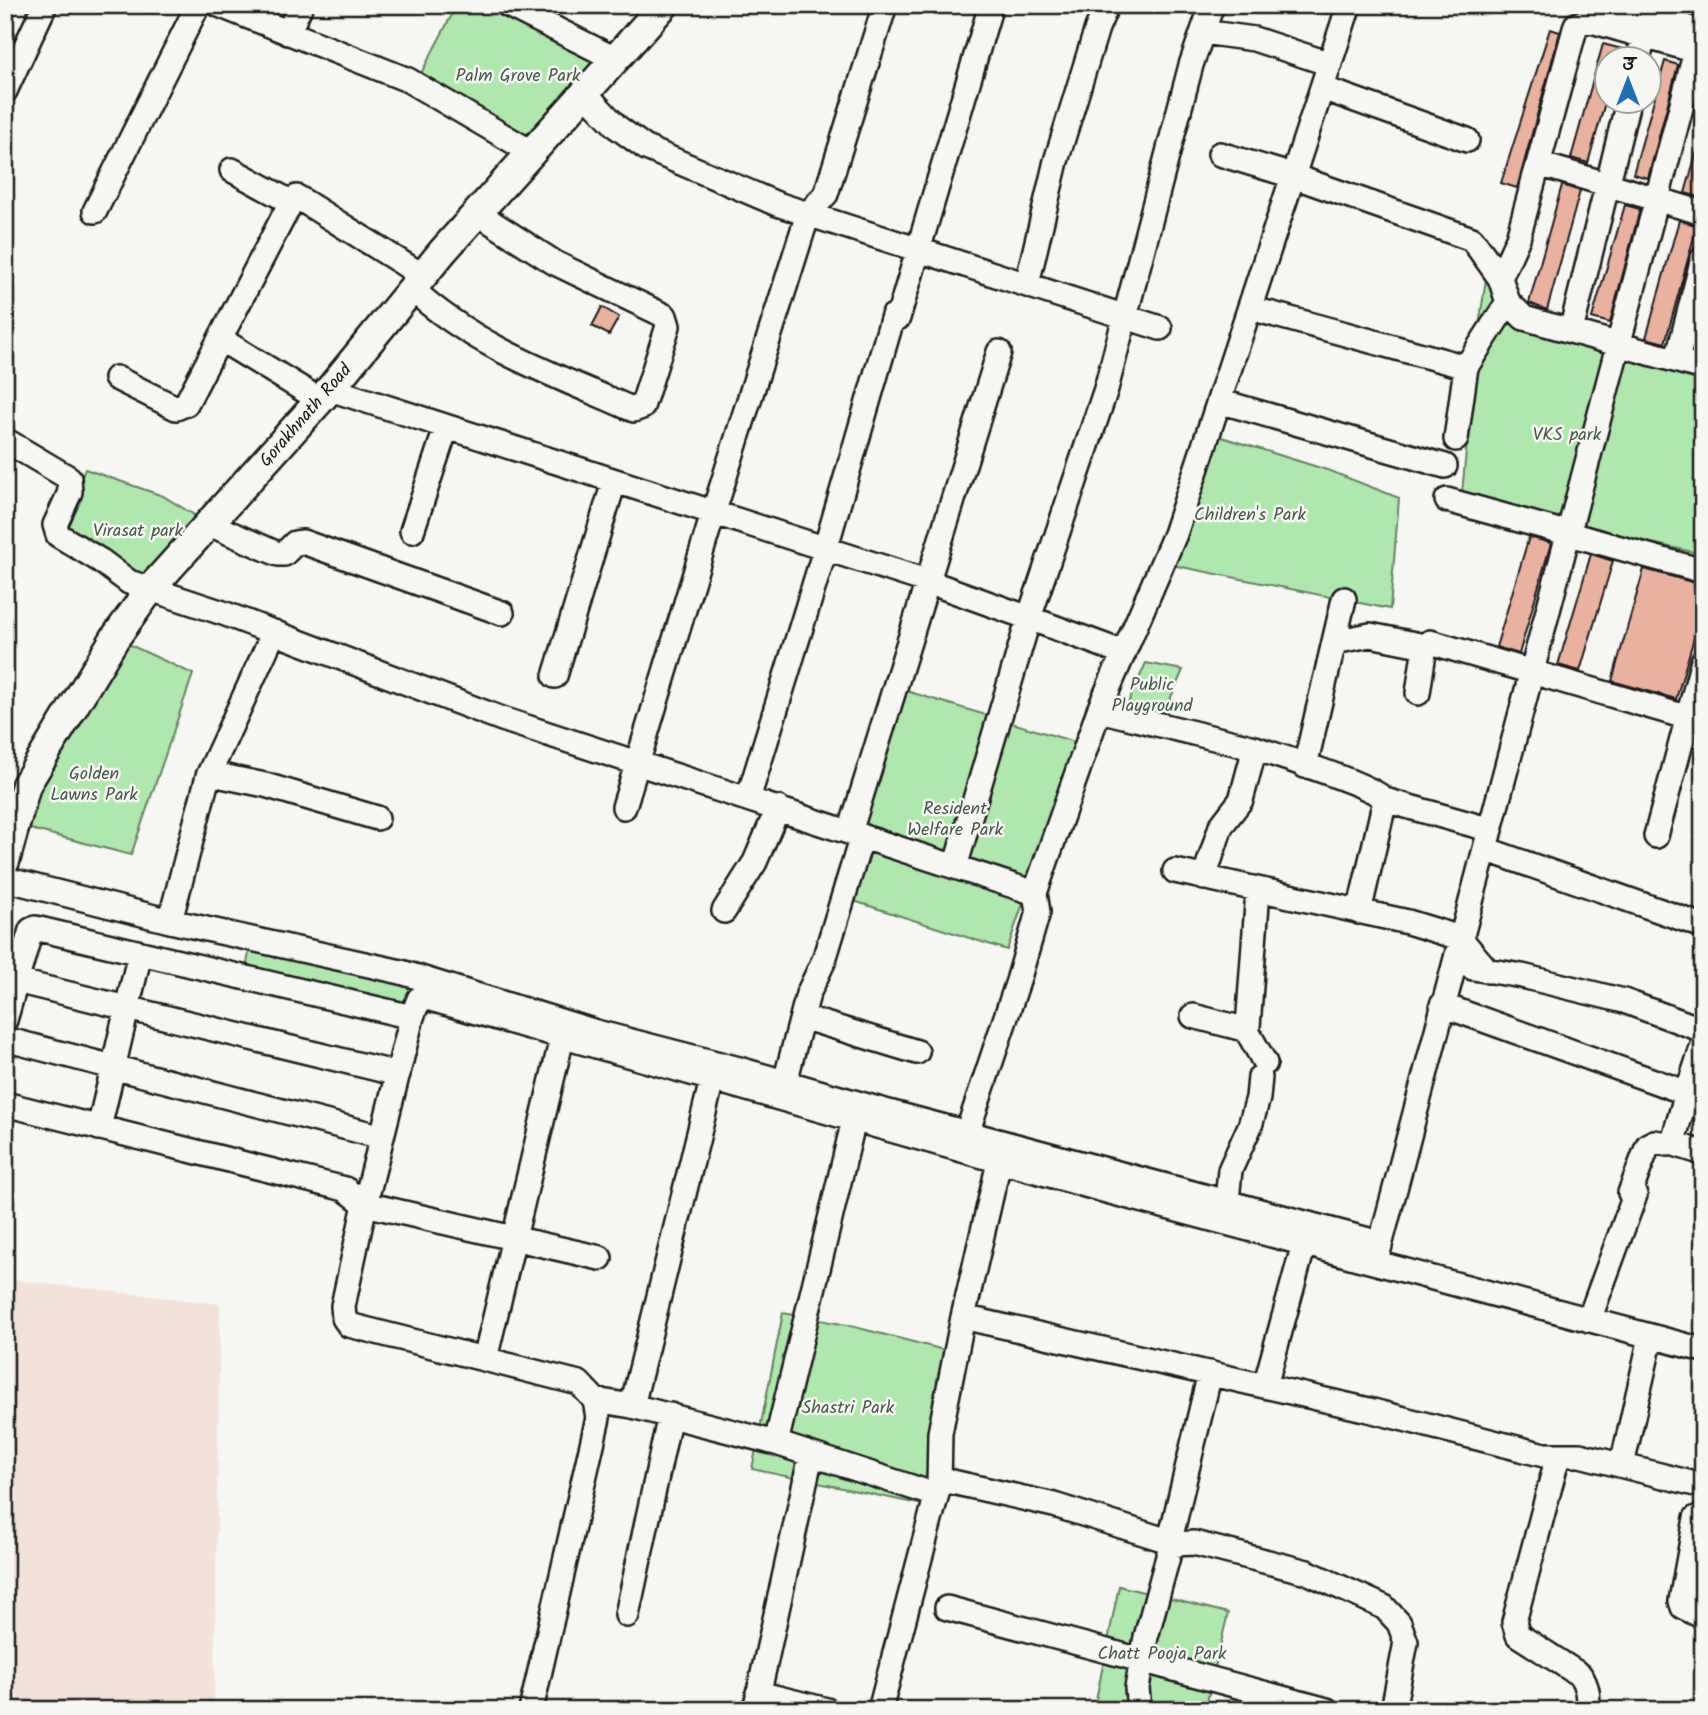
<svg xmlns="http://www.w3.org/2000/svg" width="1708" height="1715" font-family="Kalam,'Playpen Sans Deva',sans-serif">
  <rect width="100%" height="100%" fill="#f6f6f2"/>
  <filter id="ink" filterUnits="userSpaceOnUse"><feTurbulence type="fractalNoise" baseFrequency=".0143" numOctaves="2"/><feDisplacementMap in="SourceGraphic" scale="14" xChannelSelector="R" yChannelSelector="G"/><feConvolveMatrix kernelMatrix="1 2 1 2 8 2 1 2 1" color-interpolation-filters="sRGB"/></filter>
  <g filter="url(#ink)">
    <path fill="#f2e2d9" d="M5 1279 220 1304 214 1710H5Z"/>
    <path fill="#afe8ac" stroke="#668264" stroke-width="2" d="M457 5H505L610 60 531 148 417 81Z
      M1488 266 1505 312 1524 331 1703 374V554L1461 503 1477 339Z
      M1209 433 1330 471 1399 498 1390 609 1162 563Z
      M85 469 163 496 204 521 151 582 131 576 62 526Z
      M115 638 193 674 131 855 15 825Z
      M1146 663 1183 670 1153 738 1119 723Z
      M903 690 1078 743 1007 950 832 894Z
      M251 940 414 977 405 1007 246 970Z
      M783 1313 847 1325 956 1353 933 1507 752 1469Z
      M1119 1586 1228 1613 1205 1710H1094Z"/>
    <path fill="#e9b29f" stroke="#1c1c1c" stroke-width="2" d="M1550 29 1560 32 1517 188 1501 183Z
      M1603 44 1626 50 1624 60H1606V99L1588 163 1571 158Z
      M1665 61 1678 65 1648 178 1633 174Z
      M1699 144H1703V198L1685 193Z
      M1562 185 1580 191 1547 310 1529 303Z
      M1625 205 1640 209 1610 323 1592 318Z
      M1679 220 1697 226 1665 343 1646 338Z
      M602 307 619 317 609 335 592 326Z
      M1529 537 1551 543 1519 654 1496 647Z
      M1591 554 1613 561 1580 671 1558 665Z
      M1644 569 1703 585V607L1676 699 1612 681Z"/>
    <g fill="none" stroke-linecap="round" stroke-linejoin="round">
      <g stroke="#1c1c1c" stroke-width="28">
        <path id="minor" d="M219 5 408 80 531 152
          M508 5 615 59
          M1349 5 1293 176 1472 239 1500 278 1508 302 1524 318 1703 368
          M1608 5 1703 32
          M1203 32 1254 39 1330 64
          M288 33 301 5
          M1638 60 1644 36
          M1322 88 1467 140
          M5 91 45 5
          M584 92 617 127 646 148 777 204 1160 328
          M1539 164 1703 213
          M297 197 423 276
          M95 211 198 5
          M1500 278 1518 238 1576 25 1588 20 1595 22 1696 51
          M1027 284 1056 161 1097 28 1107 5
          M412 289C476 348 555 375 634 410L642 407 668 326 665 316 555 263 477 213
          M1250 308 1466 367 1508 302
          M898 318 991 5
          M1571 331 1628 102
          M220 339 320 400
          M1677 360 1703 258
          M116 378 176 408 186 404 288 208 287 200 232 170
          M330 389 926 581 1029 618 1106 389 1191 65 1212 5
          M1219 401 1445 466
          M1456 439 1466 367
          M5 440 69 478 70 492 55 525 58 535 101 561 129 582 223 613 502 719 1035 893
          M1447 500 1703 571
          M209 524 278 554H284L295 543 303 542 502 613
          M412 531 446 428
          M1334 642 1370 635 1425 646
          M555 676 614 482
          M1418 693 1425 646 1430 642 1689 718
          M1099 710 1255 748
          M1305 766 1344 599
          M208 776 274 632
          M748 799 825 550 893 316
          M1385 800 1491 830
          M624 807 713 514 808 214 826 194 885 5
          M850 832 999 352
          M1656 836 1703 661
          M1485 849 1703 926
          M955 867 1029 618 1124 653
          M1175 871 1408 922 1460 938 1488 971
          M1204 878 1221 826 1241 800 1255 748C1278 756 1375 786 1385 800L1359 912
          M5 879 170 921 401 972 596 1032 739 1069 885 1111 1380 1243
          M724 911 755 862 778 808
          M170 921 208 776 212 774 265 785 377 818
          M1473 968 1522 976 1624 1001 1703 1030
          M16 981 398 1074
          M1442 1005 1687 1093 1703 1045
          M1193 1016 1244 1029 1248 1027 1258 890
          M412 1017 419 999 427 998 1099 1189 1703 1350
          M802 1017 917 1052
          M5 1020 31 930 35 928 412 1017 365 1204 343 1306 344 1318 349 1325 579 1383 595 1400 598 1418 531 1710
          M1246 1029 1265 1063
          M5 1039 382 1137
          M785 1082 808 994 824 960 862 836
          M5 1104 345 1189 365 1204 600 1258
          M99 1128 140 953
          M967 1133 1018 981 1038 912 1035 893 1099 710 1175 534 1293 176 1220 154
          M1671 1143 1703 1153
          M1630 1193 1648 1145 1654 1142 1668 1144 1673 1141 1687 1093
          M1227 1201 1230 1170 1250 1126 1258 1098 1260 1077
          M1377 1257 1701 32
          M963 1317 1003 1145
          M1589 1320 1635 1195
          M485 1359 562 1038
          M1265 1386 1304 1244
          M595 1400 632 1406 776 1443 936 1495
          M632 1406 712 1080
          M776 1443 854 1120
          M1558 1456 1514 1622 1518 1635 1580 1675C1588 1686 1588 1696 1588 1710
          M1622 1465 1651 1337
          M939 1479 1054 1505 1172 1542 1146 1637 1137 1688 1139 1710
          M1696 1518 1681 1601 1683 1607 1703 1617
          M1170 1540 1210 1373
          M1173 1544 1194 1543 1307 1572 1384 1607 1399 1623 1406 1642 1393 1710
          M947 1608 1327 1710
          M627 1615 670 1415
          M758 1693 827 1710
          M755 1710 811 1455
          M880 1710 939 1486 940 1433 963 1317 1369 1410 1544 1455H1580L1703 1486"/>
      </g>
      <g stroke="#1c1c1c" stroke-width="33">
        <path id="major" d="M5 861 26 785 115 638 151 588 330 389 443 251 664 5"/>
      </g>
      <use href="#minor" stroke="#f6f6f2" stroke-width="23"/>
      <use href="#major" stroke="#f6f6f2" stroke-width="28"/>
    </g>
  </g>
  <g text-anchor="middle" stroke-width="5" stroke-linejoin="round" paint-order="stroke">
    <g font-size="18" fill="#485947" stroke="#f6f6f2">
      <text x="518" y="81">Palm Grove Park</text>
      <text x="1567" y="440">VKS park</text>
      <text x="1250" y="520">Children's Park</text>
      <text x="138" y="536">Virasat park</text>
      <text x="1152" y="690">Public<tspan x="1152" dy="21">Playground</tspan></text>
      <text x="94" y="779">Golden<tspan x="94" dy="21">Lawns Park</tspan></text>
      <text x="955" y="814">Resident<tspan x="955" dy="21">Welfare Park</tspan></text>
      <text x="848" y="1413">Shastri Park</text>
      <text x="1162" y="1659">Chatt Pooja Park</text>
    </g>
    <g font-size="18" fill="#1c1c1c" stroke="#f6f6f2">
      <text transform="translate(305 415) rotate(-49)" y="6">Gorakhnath Road</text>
    </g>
  </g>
  <rect width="1708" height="1715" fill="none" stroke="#f6f6f2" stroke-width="28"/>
  <rect x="14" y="14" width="1680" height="1687" fill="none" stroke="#1c1c1c" stroke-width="2.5" filter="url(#ink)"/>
  <g transform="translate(1628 80)"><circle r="33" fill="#f6f6f2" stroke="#9f9f9c" stroke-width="2"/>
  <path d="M0-5L12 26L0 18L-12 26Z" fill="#1f6fb2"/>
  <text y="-10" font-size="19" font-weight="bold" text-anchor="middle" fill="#1c1c1c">उ</text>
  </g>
</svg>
